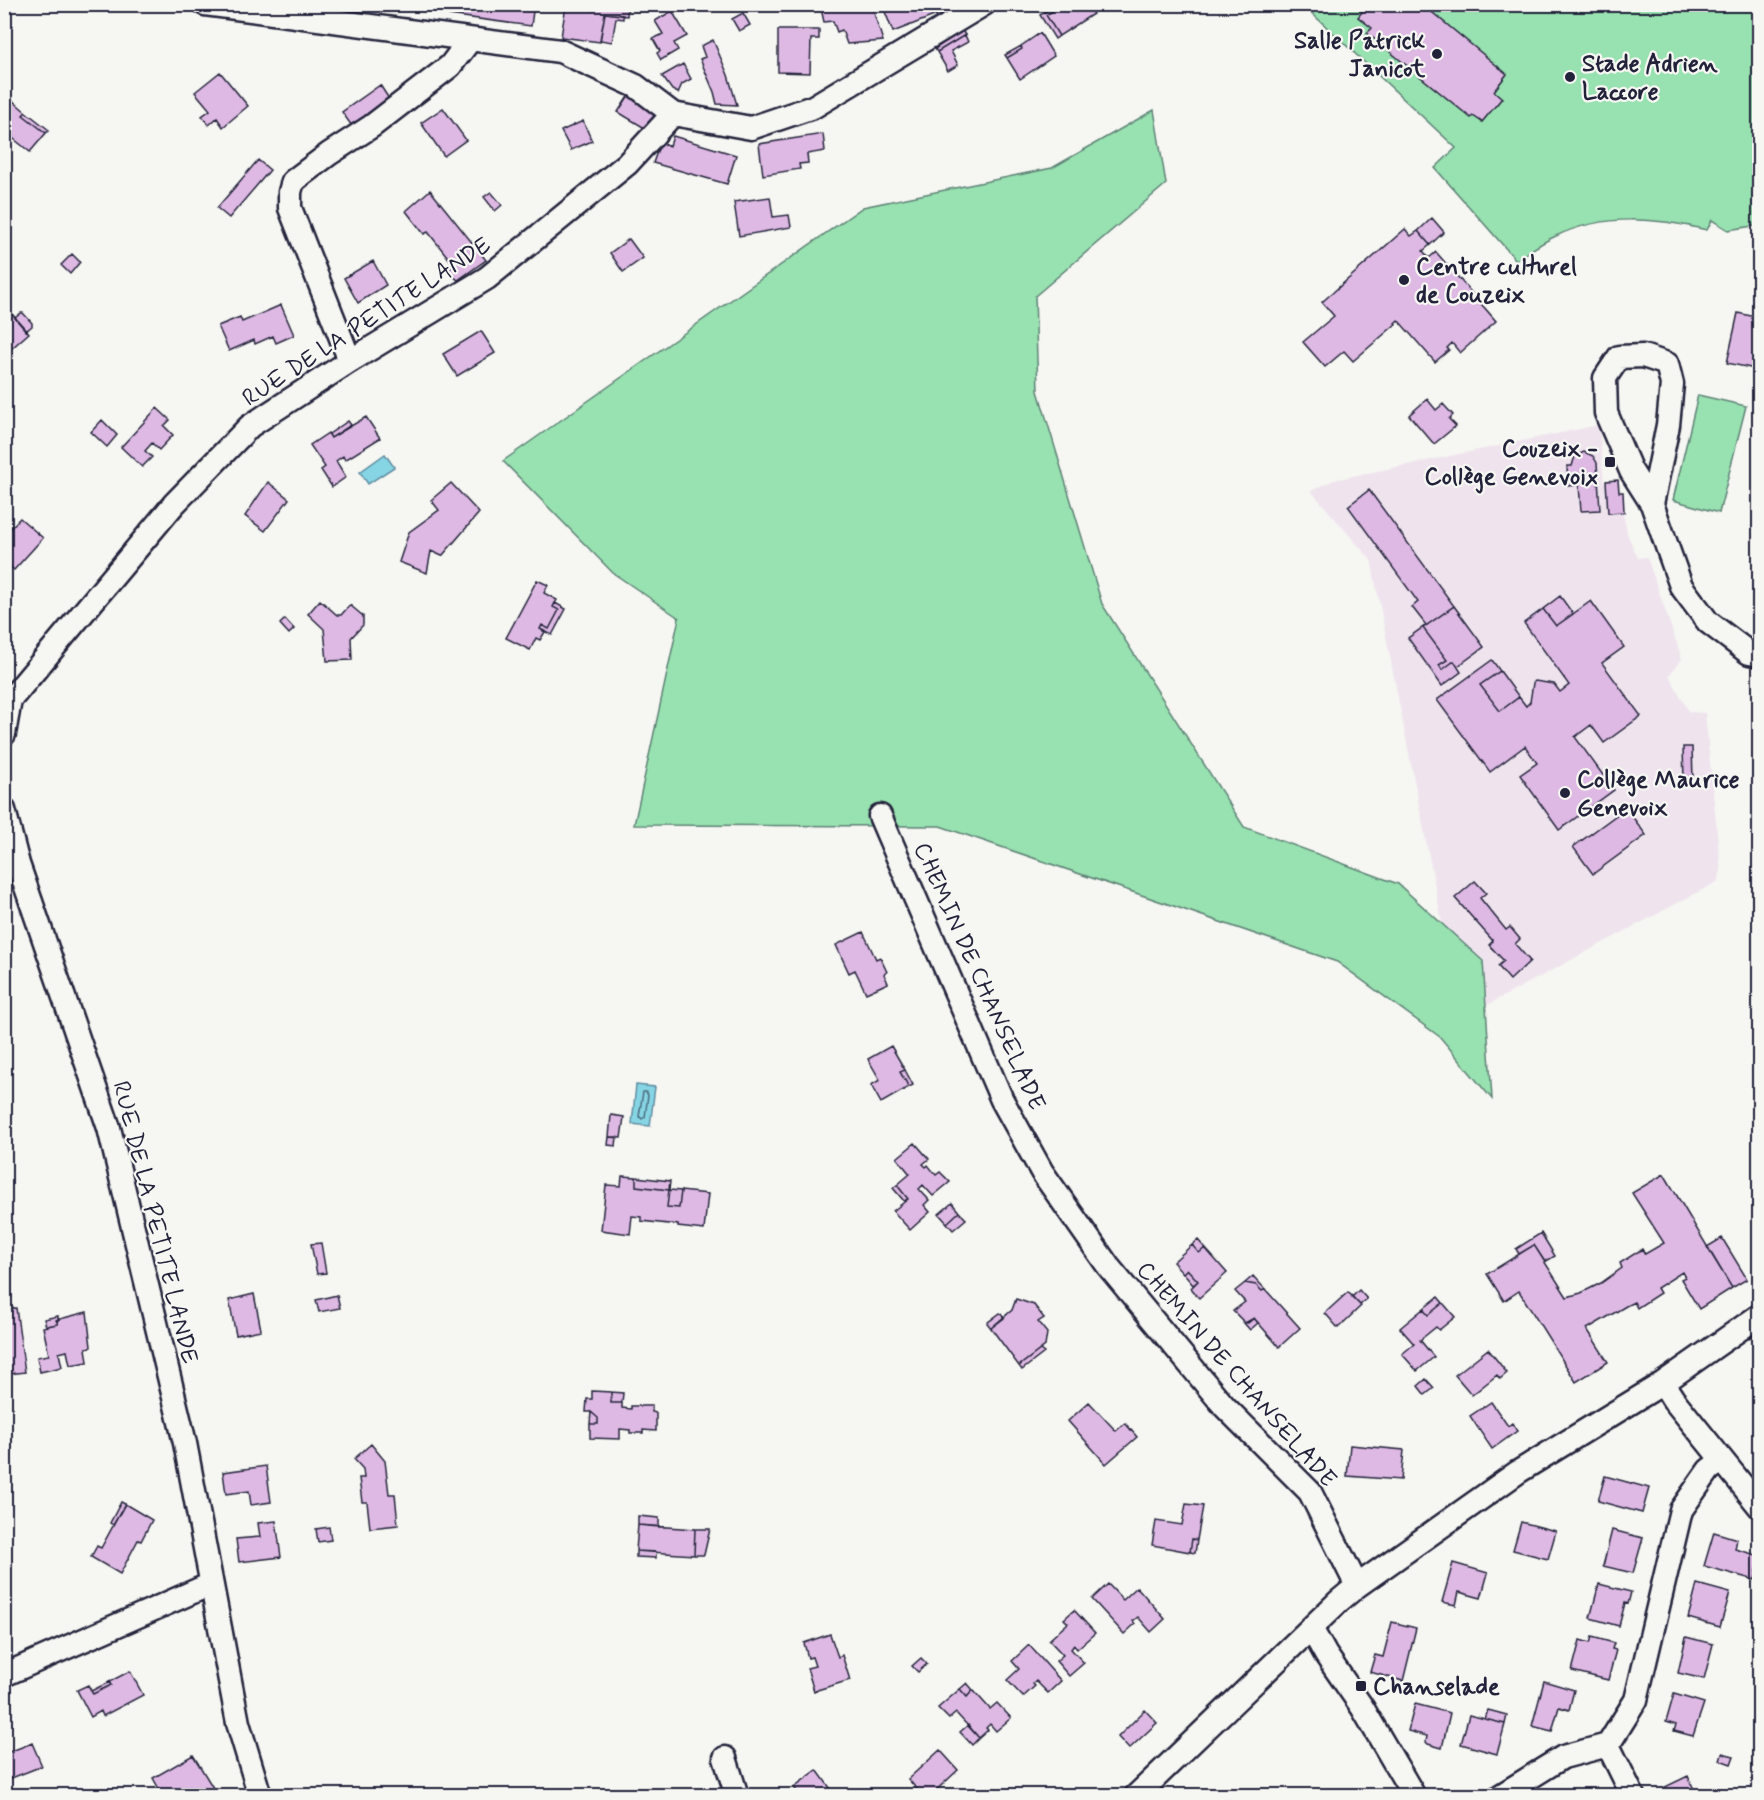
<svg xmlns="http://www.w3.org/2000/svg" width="1764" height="1800" font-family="Mynerve,sans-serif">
  <rect width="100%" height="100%" fill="#f6f6f2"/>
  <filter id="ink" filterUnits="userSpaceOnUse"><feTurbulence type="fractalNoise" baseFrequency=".0167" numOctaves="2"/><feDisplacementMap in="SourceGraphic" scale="12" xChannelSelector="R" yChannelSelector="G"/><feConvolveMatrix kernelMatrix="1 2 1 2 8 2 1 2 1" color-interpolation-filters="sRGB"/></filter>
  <g filter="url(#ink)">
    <path fill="#efe4ee" d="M1599 425 1604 483H1616L1628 536 1638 558 1647 557 1682 659 1669 675 1689 712 1705 713 1721 872 1717 882 1461 1019 1371 560 1311 491 1334 480Z"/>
    <path fill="#98e1b0" stroke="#5d8276" stroke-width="1.5" d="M1303 5H1759V225L1728 230 1712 220 1707 230C1657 218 1604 213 1556 236 1542 242 1529 252 1516 260L1435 168 1456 148Z
      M1154 110 1166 184 1035 296 1038 391 1102 604 1244 827 1398 884 1483 961 1492 1099 1440 1037 1337 962 940 826 634 825 679 618 613 573 503 461 863 207 1052 168Z
      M1698 395 1746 406 1719 513 1673 500Z"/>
    <path fill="#86d5e4" stroke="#5e8da0" stroke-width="1.5" d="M385 454 394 467 368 484 360 472Z
      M636 1085 655 1087 650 1126 632 1124Z"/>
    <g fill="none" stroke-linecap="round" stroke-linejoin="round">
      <path stroke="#4a6a7f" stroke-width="1.5" d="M643 1092H646L648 1095 645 1117 642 1119 639 1116Z"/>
    </g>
    <path fill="#deb9e3" stroke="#22223b" stroke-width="1.5" d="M347 4H386V10Z
      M449 4H534L531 26 449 15Z
      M594 4H628L627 16 605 13 600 42 561 37 566 5 594 10Z
      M780 4H795V8L780 9Z
      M820 4H871L883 41 847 44 842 30 837 32 833 21 824 22Z
      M882 4H936L939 14 893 32Z
      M936 4H962L963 6 939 14Z
      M1057 4 1063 5 1046 15 1059 36 1055 39 1040 15Z
      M1087 4 1093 14 1059 36 1046 15 1063 4Z
      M1368 4H1422L1507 74 1494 91 1502 98 1482 122 1473 116 1471 118 1367 33 1372 28 1358 17Z
      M672 11 687 36 674 43 678 50 661 60 657 53 660 51 653 39 663 34 655 21Z
      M605 13 623 15V19L616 18 612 42 600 40Z
      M743 13 750 25 739 31 732 19Z
      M778 30H819V39H811L810 73 778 72Z
      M962 30 965 35 937 52 935 49Z
      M1040 33 1054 56 1020 79 1007 58 1022 49 1021 46Z
      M965 35 968 42 951 51 958 65 948 71 937 52Z
      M713 40 728 75 737 105 717 104 714 92 700 59 705 57 701 46Z
      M1021 46 1022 49 1007 58 1005 55Z
      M683 64 691 79 682 84 678 93 672 90 662 76Z
      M220 72 248 106 223 127 217 118 209 125 202 116 210 110 195 92Z
      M380 85 393 105 356 132 342 112Z
      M629 95 659 112 648 130 618 112Z
      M13 101 26 112 23 115 46 133 30 152 4 131V112Z
      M443 108 466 140 444 156 421 123Z
      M26 112 49 130 46 133 23 115Z
      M583 121 592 141 571 150 561 131Z
      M823 134 825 151 807 154 808 163 799 164 800 169 763 175 759 144Z
      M673 136 736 155 727 184 653 163 660 143 670 146Z
      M258 160 270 170 229 218 217 208Z
      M430 190 486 260 458 280 447 271 454 265 428 232 424 234 406 211Z
      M491 192 502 205 495 211 484 197Z
      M770 197 773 217 789 215 791 227 739 236 734 202Z
      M1432 218 1444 232 1430 245 1418 231Z
      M1405 229 1411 236 1418 231 1430 245 1423 251 1429 258 1436 252 1496 321 1460 353 1452 343 1447 348 1449 350 1435 362 1398 320 1395 323 1396 324 1353 361 1344 351 1325 367 1303 342 1334 316 1322 302Z
      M629 239 643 258 623 272 610 253Z
      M72 254 80 262 70 274 61 265Z
      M373 261 386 285 358 303 344 278Z
      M281 305 294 335 276 343 273 336 255 344 254 340 229 351 218 326 240 317 242 322Z
      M21 313H23L32 323V326L26 331 15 318Z
      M1738 313 1760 318V370L1727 363Z
      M12 314 29 333 4 355V321Z
      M481 331 495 353 457 376 443 354Z
      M1427 399 1436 410 1443 404 1453 415 1449 419 1456 426 1434 444 1409 415Z
      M157 408 170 420 164 426 173 435 159 450 152 443 145 451 152 457 142 467 121 447Z
      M366 417 380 438 345 460 343 456 336 461 346 477 332 487 321 470 325 467 310 445 328 433 331 438Z
      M102 420 117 435 107 447 91 432Z
      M348 421 351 425 331 438 329 434Z
      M1584 452 1593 456 1597 463 1600 510 1581 511 1579 485 1568 486 1567 466H1572L1575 456Z
      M1618 480 1619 492H1623L1624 512 1608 513 1606 481Z
      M268 482 289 499 265 531 245 516Z
      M451 483 479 513 442 556 431 551 427 573 399 562 409 532 439 510 431 500Z
      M1369 490 1454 606 1423 628 1447 660 1439 665 1442 670 1454 661 1461 672 1442 686 1408 638 1426 625 1412 607 1418 602 1348 506Z
      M20 518 43 538 14 570 4 562V535Z
      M537 580 548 585 544 593 557 600 553 607 559 610 549 629 542 625 540 629 545 632 540 640 536 638 530 650 506 638Z
      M1560 596 1573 614 1556 626 1543 609Z
      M320 600 337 615H341L350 605 363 616V625L351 638 352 660 327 661 324 629 308 614Z
      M1591 601 1624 647 1602 663 1641 716 1604 743 1591 725 1575 737 1614 790 1559 830 1520 775 1537 763 1525 746 1490 772 1437 700 1492 660 1500 671 1480 685 1500 711 1519 697 1526 706 1530 702 1533 683 1535 681 1554 684 1560 692 1569 685 1524 623 1543 609 1556 626Z
      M555 603 566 609 552 635 540 629 542 625 549 629 559 610 553 607Z
      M1454 606 1484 647 1458 666 1454 661 1442 670 1439 665 1447 660 1423 628Z
      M285 619 294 629 289 634 280 624Z
      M1500 671 1519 697 1500 711 1480 685Z
      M1683 747H1692L1693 780H1684Z
      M1626 808 1646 835 1593 874 1573 847Z
      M1475 881 1486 893 1480 898 1506 930 1510 927 1520 939 1515 944 1530 961 1510 980 1498 966 1504 961 1489 945 1493 941 1455 898Z
      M863 932 876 959 880 957 887 972 884 974 888 983 866 993 855 970 849 973 836 945Z
      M891 1046 905 1070 900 1072 909 1087 881 1103 871 1085 880 1080 868 1059Z
      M905 1070 913 1085 909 1087 900 1072Z
      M611 1115 624 1117 621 1138 609 1137Z
      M609 1137H617L616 1146 608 1145Z
      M915 1143 929 1159 923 1164 926 1167 928 1165 936 1175 940 1172 950 1182 933 1196 923 1185 919 1189 929 1200 924 1205 930 1212 910 1230 893 1211 908 1199 897 1185 910 1174 897 1158Z
      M1664 1174 1732 1288 1699 1309 1681 1279 1685 1277 1682 1272 1657 1288 1660 1293 1637 1308 1634 1302 1626 1306 1587 1329 1608 1362 1576 1382 1519 1291 1504 1301 1487 1274 1534 1245 1567 1297 1581 1293 1601 1283 1622 1268 1620 1263 1642 1249 1645 1254 1664 1243 1632 1193Z
      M622 1176 636 1177V1186L669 1190 667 1207 679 1208 681 1191 708 1194 704 1230 678 1227V1225L641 1221V1217L632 1216 630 1234 601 1230 606 1185 621 1186Z
      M636 1177 670 1181 669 1190 636 1186Z
      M897 1185 908 1199 904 1201 893 1188Z
      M669 1190 681 1191 679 1208 667 1207Z
      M952 1203 959 1212 947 1223 939 1214Z
      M959 1212 966 1219 953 1230 947 1223Z
      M1541 1233 1555 1256 1545 1262 1534 1245 1519 1254 1516 1249Z
      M1722 1238 1747 1279 1732 1288 1707 1247Z
      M1198 1240 1205 1248 1199 1253 1192 1245Z
      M321 1243 326 1273 317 1274 311 1244Z
      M1192 1245 1199 1253 1205 1248 1227 1273 1199 1298 1191 1288 1198 1281 1187 1269 1183 1273 1173 1262Z
      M1187 1269 1198 1281 1193 1285 1183 1273Z
      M1253 1276 1265 1289 1262 1291 1256 1285 1245 1283Z
      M1245 1283 1256 1285 1262 1291 1265 1289 1300 1328 1279 1347 1254 1318 1245 1323 1233 1311 1245 1302 1235 1291Z
      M1359 1290 1367 1299 1360 1305 1352 1297Z
      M1348 1292 1361 1306 1338 1328 1325 1313Z
      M254 1294 261 1330 236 1335 229 1300Z
      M337 1295 340 1308 319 1312 316 1300Z
      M1438 1297 1443 1303 1428 1315 1423 1309Z
      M1016 1299 1034 1305 1044 1318 1038 1322 1047 1333 1045 1346 1019 1366 991 1328 1012 1310Z
      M1443 1303 1455 1317 1439 1330 1436 1327 1420 1340 1434 1357 1417 1371 1402 1354 1414 1344 1400 1328 1423 1309 1428 1315Z
      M16 1308 25 1372 9 1374 4 1346V1309Z
      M87 1312 91 1347 86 1348 88 1362 70 1365 67 1351 59 1353 62 1367 40 1372 37 1357 49 1355 43 1327 58 1324 56 1320Z
      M1000 1313 1004 1318 991 1328 987 1323Z
      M58 1316V1324L46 1326 44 1319Z
      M1254 1318 1258 1323 1250 1330 1243 1322 1248 1323Z
      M1488 1349 1507 1373 1500 1379 1497 1375 1472 1395 1455 1375Z
      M1040 1350 1044 1353 1022 1370 1019 1366Z
      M1426 1379 1434 1388 1425 1395 1418 1386Z
      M592 1391 611 1392V1403H622V1408L631 1409V1406H652V1412L656 1413V1431L643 1430V1433H630V1430L620 1429V1439L590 1438V1424H598V1418L591 1412H586L587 1399H592Z
      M611 1392 623 1393 622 1403H611Z
      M1089 1402 1116 1431 1125 1423 1137 1437 1106 1464 1068 1421Z
      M1491 1402 1508 1426 1512 1423 1517 1431 1492 1449 1470 1416Z
      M591 1412 598 1418V1424H590Z
      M371 1444 385 1461 389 1494H395L398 1525 370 1528 367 1502H362L359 1478H364L363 1469 354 1459Z
      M1350 1445 1404 1450 1401 1480 1347 1476Z
      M266 1466 271 1502 251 1505 249 1491 226 1494 223 1472Z
      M1605 1476 1649 1488 1642 1513 1598 1501Z
      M121 1502 125 1504 113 1525 110 1523Z
      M125 1504 152 1520 141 1541 138 1540 120 1574 91 1557 97 1546 101 1548Z
      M1186 1504 1203 1506 1197 1540 1192 1539 1190 1552 1152 1545 1156 1521 1182 1525Z
      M638 1516 659 1518V1527L638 1525Z
      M276 1521 281 1557 239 1562 236 1539 260 1537 258 1523Z
      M1521 1522 1556 1531 1548 1559 1513 1550Z
      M638 1525 695 1529 694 1555 636 1551Z
      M329 1527 331 1540 318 1542 316 1529Z
      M695 1529H710L704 1555H694Z
      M1612 1530 1643 1538 1633 1573 1603 1566Z
      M1714 1532 1737 1539 1735 1549 1760 1556 1755 1580 1704 1566Z
      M1192 1539 1197 1540 1195 1553 1190 1552Z
      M636 1551 656 1552V1558L636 1557Z
      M1453 1563 1488 1573 1481 1598 1459 1592 1456 1605 1442 1602Z
      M1108 1584 1123 1600 1137 1587 1165 1619 1151 1632 1138 1617 1133 1621 1135 1624 1124 1634 1092 1599Z
      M1599 1584 1631 1592 1628 1604 1625 1603 1619 1626 1590 1618Z
      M1697 1584 1730 1593 1720 1627 1688 1618Z
      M1074 1610 1095 1633 1077 1649 1074 1645 1071 1649 1084 1663 1069 1676 1056 1661 1063 1655 1049 1640 1068 1623 1064 1619Z
      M1392 1622 1416 1628 1403 1681 1370 1672 1375 1655 1383 1657Z
      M830 1634 838 1657 842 1655 850 1680 814 1691 807 1668 815 1666 812 1657 808 1658 804 1643Z
      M1592 1637 1614 1643 1612 1649 1616 1650 1608 1680 1572 1671 1580 1640 1590 1643Z
      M1686 1637 1713 1644 1704 1679 1678 1673Z
      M1029 1645 1061 1681 1048 1693 1036 1681 1033 1684 1035 1686 1023 1697 1007 1680 1019 1669 1012 1661Z
      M921 1658 927 1664 918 1672 912 1666Z
      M130 1671 143 1695 103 1716 101 1711 91 1717 77 1690 88 1685 93 1694 111 1685 109 1682Z
      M1544 1681 1574 1690 1569 1710 1559 1707 1552 1731 1532 1726Z
      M109 1682 111 1685 93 1694 91 1691Z
      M967 1683 973 1690 967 1697 960 1689Z
      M960 1689 967 1697 973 1690 990 1709 997 1703 1011 1718 996 1731 990 1724 986 1728 988 1730 979 1738 956 1713 949 1719 938 1708Z
      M1674 1694 1704 1703 1693 1736 1674 1731 1676 1725 1666 1722Z
      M1415 1704 1450 1713 1442 1748 1428 1744 1426 1742 1427 1736 1408 1731Z
      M1145 1710 1157 1723 1129 1749 1118 1737Z
      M1488 1710 1507 1715 1505 1724 1485 1719Z
      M1469 1715 1505 1724 1497 1754 1461 1744Z
      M968 1725 979 1738 972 1745 960 1732Z
      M32 1743 42 1766 4 1781V1754Z
      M940 1750 958 1770 930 1796H923L908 1779Z
      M1722 1753 1734 1756 1731 1764 1720 1760Z
      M193 1755 218 1796H163L153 1778Z
      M817 1770 836 1796H800L794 1787Z
      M1688 1776 1697 1796H1669L1665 1787Z"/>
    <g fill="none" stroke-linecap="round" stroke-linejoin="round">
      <g stroke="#22223b" stroke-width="27">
        <path id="minor" d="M205 4 560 51 636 86 673 114 751 128 813 107 984 4
          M350 361 290 208V192L293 181 329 154 372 126 450 66 470 40
          M1652 504 1668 425 1672 384 1667 364 1643 356 1619 357 1605 378 1606 413 1631 471 1652 504 1681 586 1708 622 1749 653 1760 655
          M4 734 10 700 174 504 250 426 350 361 487 278 627 164 673 114
          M4 810 18 864 109 1128 185 1443 238 1723 260 1796
          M880 816 1002 1100 1042 1172 1108 1266 1225 1407 1310 1492 1357 1586
          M1663 1383 1673 1399 1760 1507
          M1311 1628 1326 1655 1362 1707 1414 1796
          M4 1675 211 1584
          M1608 1745 1633 1796
          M725 1758 737 1796
          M1136 1796 1339 1601 1357 1586 1518 1472 1663 1383 1760 1315
          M1500 1796 1563 1757 1608 1745 1636 1700 1681 1510 1709 1470 1721 1461"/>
      </g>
      <use href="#minor" stroke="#f6f6f2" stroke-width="22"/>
    </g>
  </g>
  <g fill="#22223b" stroke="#f6f6f2" stroke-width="2">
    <circle cx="1437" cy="54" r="6"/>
    <circle cx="1570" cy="77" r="6"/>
    <circle cx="1404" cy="280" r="6"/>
    <rect x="1604" y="456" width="12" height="12" rx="3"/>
    <circle cx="1565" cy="793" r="6"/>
    <rect x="1355" y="1680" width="12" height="12" rx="3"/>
  </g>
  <g text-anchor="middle" stroke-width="4.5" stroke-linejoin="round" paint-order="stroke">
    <g font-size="24" font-weight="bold" fill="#22223b" stroke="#f6f6f2" text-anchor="start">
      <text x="1425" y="48" text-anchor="end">Salle Patrick<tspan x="1425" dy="28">Janicot</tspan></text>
      <text x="1582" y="71">Stade Adrien<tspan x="1582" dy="28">Laccore</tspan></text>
      <text x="1416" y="274">Centre culturel<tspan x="1416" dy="28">de Couzeix</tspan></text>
      <text x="1598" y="456" text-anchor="end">Couzeix -<tspan x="1598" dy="28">Collège Genevoix</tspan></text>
      <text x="1577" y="787">Collège Maurice<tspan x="1577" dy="28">Genevoix</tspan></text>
      <text x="1373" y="1694">Chanselade</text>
    </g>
    <g font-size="24" fill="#22223b" stroke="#f6f6f2">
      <text transform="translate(366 321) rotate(-33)" y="8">RUE DE LA PETITE LANDE</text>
      <text transform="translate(980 976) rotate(66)" y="8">CHEMIN DE CHANSELADE</text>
      <text transform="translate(156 1222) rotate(76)" y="8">RUE DE LA PETITE LANDE</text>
      <text transform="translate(1237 1374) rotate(49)" y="8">CHEMIN DE CHANSELADE</text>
    </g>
  </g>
  <rect width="1764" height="1800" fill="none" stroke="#f6f6f2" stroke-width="24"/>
  <rect x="12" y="12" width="1740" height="1776" fill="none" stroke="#22223b" stroke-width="2" filter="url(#ink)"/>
</svg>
